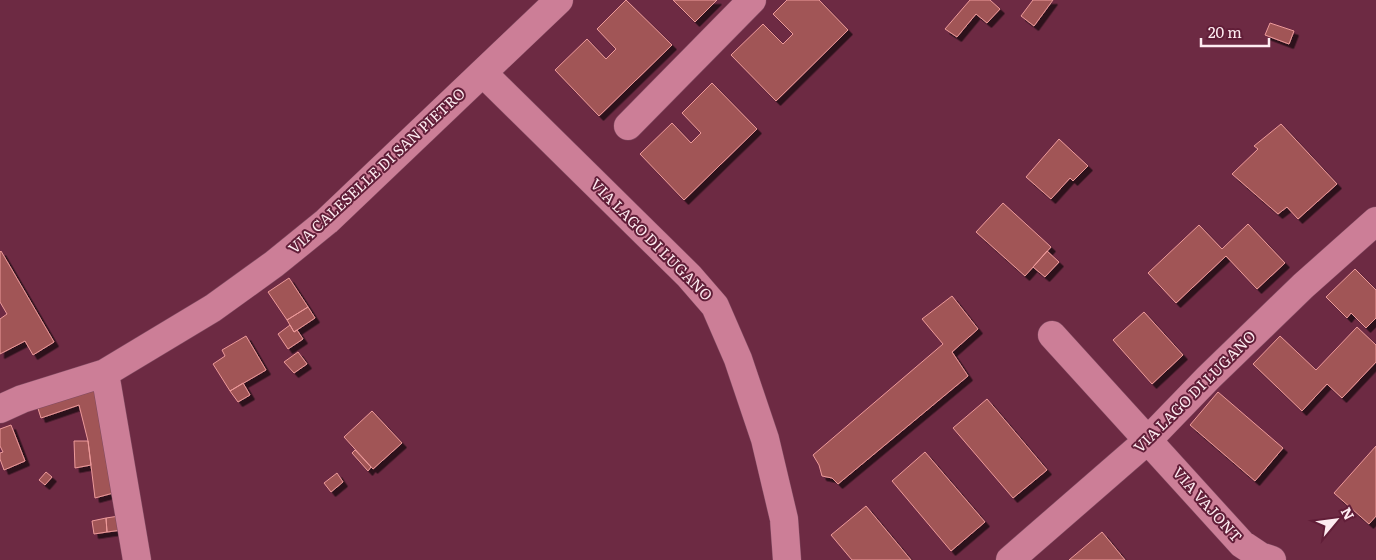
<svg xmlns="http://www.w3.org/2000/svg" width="1376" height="560" font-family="Literata,serif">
  <defs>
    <filter id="shadow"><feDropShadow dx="4.5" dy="4.5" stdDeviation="0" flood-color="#0009"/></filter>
  </defs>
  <rect width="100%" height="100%" fill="#6d2a43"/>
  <path fill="#a15557" stroke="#ed9a9a" filter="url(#shadow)" d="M626 0 672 45 599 116 555 70 587 39 606 59 616 49 597 29Z
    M673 0H717L695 22Z
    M787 0H819L848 30 776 101 731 55 763 24 783 44 793 34 773 14Z
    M970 0H990L1000 9 987 23 976 14 957 37 945 29Z
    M1033 0H1053L1034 26 1021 16Z
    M1270 23 1294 31 1289 44 1265 35Z
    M712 83 757 129 684 200 640 154 672 123 691 143 701 133 682 113Z
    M1281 124 1337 184 1298 219 1287 207 1278 214 1232 174 1258 149 1254 146Z
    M1059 139 1088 166 1073 181 1070 178 1051 199 1026 177Z
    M1003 203 1051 247 1025 276 976 232Z
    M1248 224 1285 263 1257 289 1226 256 1176 303 1148 273 1199 225 1222 249Z
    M1 251 54 342 33 355 25 341 0 354V319L7 314 0 302V252Z
    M1047 251 1059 262 1045 277 1033 267Z
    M1355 269 1376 290V318L1366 328 1351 313 1347 318 1326 297Z
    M289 278 308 307 287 320 268 292Z
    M952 296 978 329 952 352 968 376 838 484 832 478 822 476 819 465 813 455 943 344 922 319Z
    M308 307 315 318 294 332 287 320Z
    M1144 312 1183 355 1152 384 1113 340Z
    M290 325 294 332 297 330 303 339 288 349 278 334Z
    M1357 327 1376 345V362L1342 398 1327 384 1302 411 1253 364 1280 336 1316 370Z
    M246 336 266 370 230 391 213 364 225 356 222 350Z
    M298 352 307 364 294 373 284 362Z
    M97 380 117 492 95 498 88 441 79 405 41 418 36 402Z
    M243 383 250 395 238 402 230 391Z
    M1218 392 1283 448 1255 481 1190 425Z
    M987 399 1047 470 1013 498 953 428Z
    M372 411 402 443 373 469 344 437Z
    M11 425 25 461 4 470 0 459V453L3 452 0 446V429Z
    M74 441H88L91 465 75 468Z
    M1376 446V516L1369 524 1334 493Z
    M355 450 371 467 368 471 352 453Z
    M925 452 985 522 951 551 892 481Z
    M46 472 52 477 45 485 39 480Z
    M337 473 343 482 331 492 324 483Z
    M866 506 911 560H852L831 535Z
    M119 516 122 530 107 532 106 518Z
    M106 518 107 532 94 534 92 521Z
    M1102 532 1125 560H1069Z"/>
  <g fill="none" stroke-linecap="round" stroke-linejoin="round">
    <g stroke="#804b61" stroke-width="29">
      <path id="minor" d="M483 73 689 276 715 306 738 359 765 439 784 519 787 560
        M628 126 752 0
        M1052 335 1242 544 1260 556 1272 560
        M105 373 137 560
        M0 409 22 399 105 373 213 308 274 264 327 221 559 0
        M1010 560 1148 440 1208 378 1303 286 1376 221"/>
    </g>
    <use href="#minor" stroke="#cc7e97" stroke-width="28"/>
  </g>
  <g text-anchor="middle" stroke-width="4" stroke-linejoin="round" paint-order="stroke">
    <g font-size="15" fill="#feecf1" stroke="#611e38">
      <text transform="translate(377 171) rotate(-43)" y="5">VIA CALESELLE DI SAN PIETRO</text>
      <text transform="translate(651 240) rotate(45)" y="5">VIA LAGO DI LUGANO</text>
      <text transform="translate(1195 392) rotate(-45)" y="5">VIA LAGO DI LUGANO</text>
      <text transform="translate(1207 505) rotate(48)" y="5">VIA VAJONT</text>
    </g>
  </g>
  <g transform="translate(1336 520) rotate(61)" stroke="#611e38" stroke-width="4" paint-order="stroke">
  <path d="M0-4L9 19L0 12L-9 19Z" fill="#feecf1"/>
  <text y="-8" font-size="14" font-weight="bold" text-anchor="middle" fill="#feecf1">N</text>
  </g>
  <path d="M1201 38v8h68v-8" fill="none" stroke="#feecf1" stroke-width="2.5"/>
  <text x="1208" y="38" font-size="15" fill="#feecf1" stroke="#611e38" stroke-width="4" paint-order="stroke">20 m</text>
</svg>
